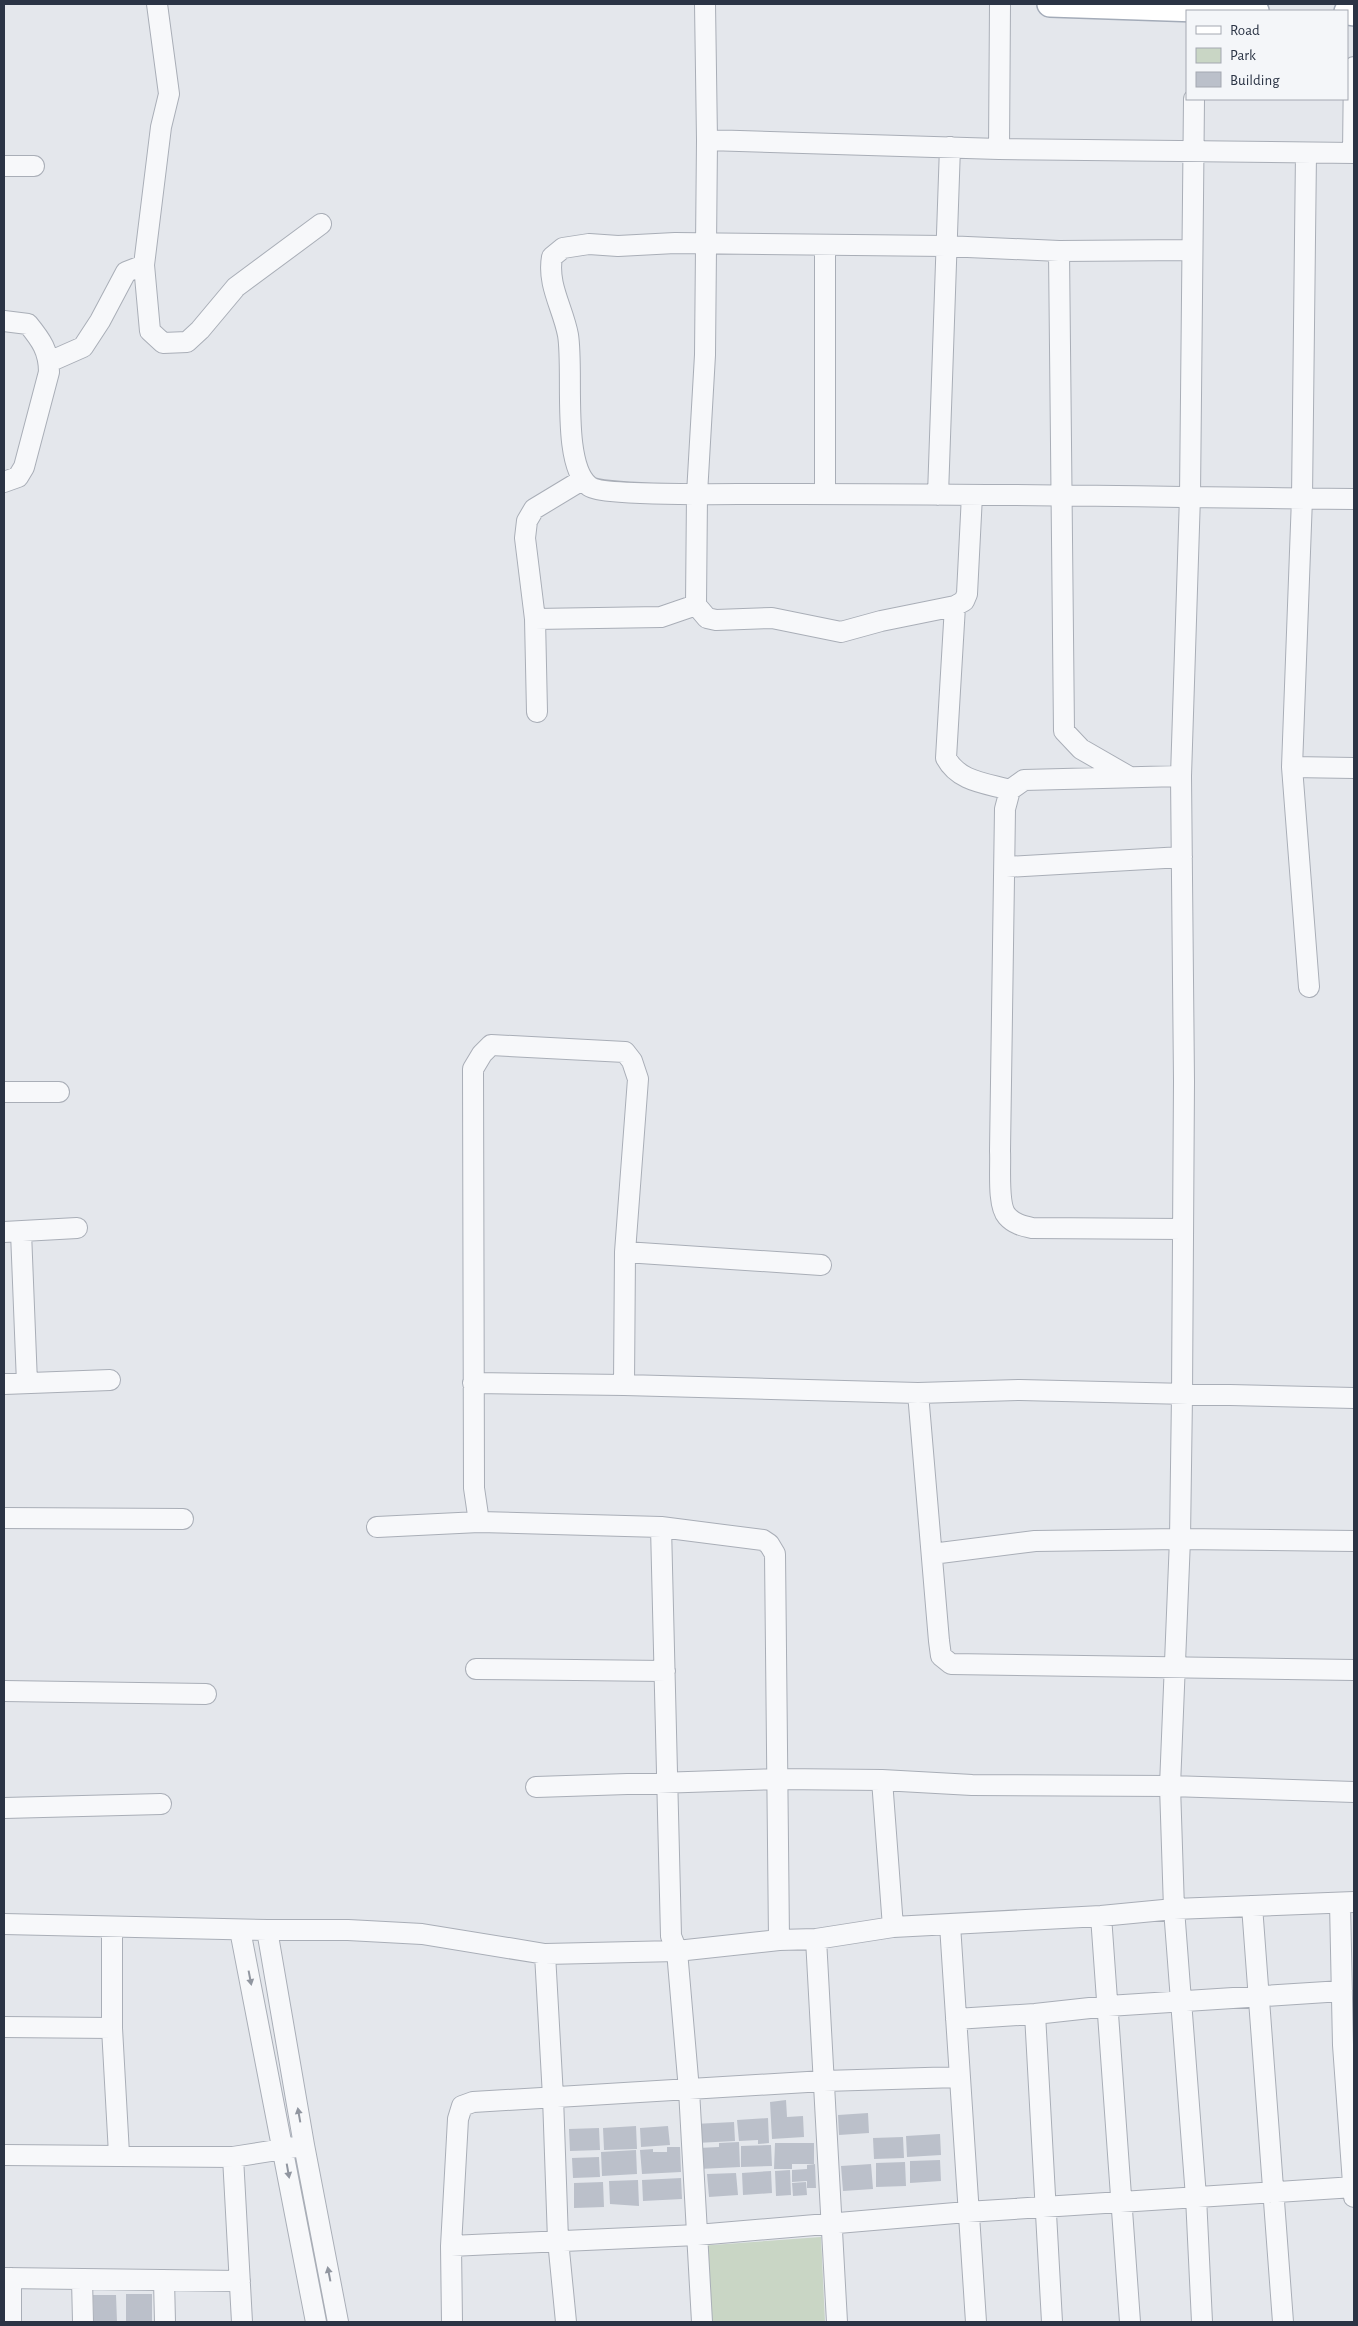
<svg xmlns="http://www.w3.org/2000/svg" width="1358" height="2326" font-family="'Alegreya Sans',sans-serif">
  <rect width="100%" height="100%" fill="#e4e7ec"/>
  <path fill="#c9d6c5" d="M821 2237 825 2322H703L698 2246Z"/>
  <path fill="#bbc0ca" d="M786 2100 787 2117 803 2116 804 2137 772 2139 770 2102Z
    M868 2113 869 2133 839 2135 838 2115Z
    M768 2118 769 2143 758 2144V2140L739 2141 737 2120Z
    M734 2122 735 2141 696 2143 694 2124Z
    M636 2126 637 2149 604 2150 603 2128Z
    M668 2126 670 2145 641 2147 640 2128Z
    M599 2128 600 2150 570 2151 569 2129Z
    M940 2134 941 2155 907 2157 906 2136Z
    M903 2137 904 2158 874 2159 873 2138Z
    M739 2142 740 2167 699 2169 698 2148 719 2147V2143Z
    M775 2143H814V2164H792V2169H774Z
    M771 2145 772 2166 741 2167V2146Z
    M667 2147H680L681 2172 642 2174 640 2150 653 2149V2152H667Z
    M636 2150 637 2174 602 2176 601 2152Z
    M599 2157 600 2177 573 2178 572 2158Z
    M940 2160 941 2181 910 2183V2161Z
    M905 2162 906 2186 876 2187V2163Z
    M815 2164 816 2188H807V2181L792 2182V2170L807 2169V2165Z
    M871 2164 873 2189 843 2191 841 2166Z
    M790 2170 791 2195 776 2196 775 2171Z
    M771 2171 772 2193 743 2195 742 2173Z
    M736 2173 738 2195 709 2197 707 2174Z
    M681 2178 682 2199 643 2201 642 2180Z
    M638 2180 639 2206 610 2204 609 2181Z
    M603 2182 604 2207 574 2208V2183Z
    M806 2182 807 2195 793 2196 792 2183Z
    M126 2294H152V2322H126Z
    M93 2295H116L117 2322H94Z"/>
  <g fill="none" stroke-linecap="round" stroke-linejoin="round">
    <g stroke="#a9aeb7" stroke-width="22">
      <path id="minor" d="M157 4 169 94 161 127 144 265 150 331 163 343 187 342 200 330 236 287 321 224
        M705 4 707 140 705 355 697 494 696 605 707 618 716 620 772 618 841 632 881 621 955 606 964 601 967 594 972 495
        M1194 99 1190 496 1181 776 1184 1081 1182 1395 1180 1539 1170 1786 1174 1909 1196 2197 1202 2322
        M707 140 999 149 1354 153
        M999 149 1000 4
        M1306 153 1302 498 1292 767 1309 987
        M1353 153 1354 67
        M4 166H34
        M825 246V494
        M1192 250 1059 251 945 246 675 243 618 246 589 244 563 248 552 257C547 285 563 308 568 335 574 371 561 464 589 486 600 496 726 494 749 494 951 493 1153 497 1354 499
        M1059 251 1064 731 1081 749 1128 776
        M4 321 28 324C41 340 49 351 49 372L24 467 18 477 4 482
        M49 362 83 347 100 321 126 272 144 265
        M938 495 950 147
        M955 606 946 758C959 782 986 783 1010 790
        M535 619 661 617 696 605
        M537 712 535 619 525 538 527 521 534 509 582 480
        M1292 767 1354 768
        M1181 776 1024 780 1010 790 1005 809 1000 1151C1001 1166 997 1205 1007 1216 1014 1224 1023 1226 1032 1228L1183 1229
        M1006 867 1182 857
        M4 1092H59
        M4 1232 77 1228
        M21 1232 27 1383
        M625 1252 821 1265
        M473 1383 624 1385 918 1393 1020 1390 1354 1398
        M4 1384 110 1380
        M624 1385 625 1252 638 1079 632 1061 625 1052 491 1045 482 1054 473 1069 474 1488 479 1522 661 1527 763 1540 769 1544 775 1554 779 1940
        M918 1393 939 1641 941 1656 951 1664 1354 1670
        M4 1518 183 1519
        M377 1527 479 1522
        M661 1527 671 1936 677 1951 689 2090 702 2322
        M932 1554 1035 1541 1180 1539 1354 1541
        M476 1669 665 1671
        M4 1691 206 1694
        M882 1780 893 1927
        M536 1787 778 1779 882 1780 972 1785 1170 1786 1354 1792
        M4 1808 161 1804
        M1340 1903 1343 2045 1354 2197
        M1252 1906 1283 2322
        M1101 1916 1130 2322
        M4 1924 267 1930H348L422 1934 545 1954
        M950 1925 976 2322
        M112 1927V2028L119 2154
        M240 1930 316 2322
        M267 1930 304 2145 338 2322
        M816 1939 837 2322
        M1035 2014 1052 2322
        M956 2019 1035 2014 1108 2006 1342 1991
        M4 2027 112 2028
        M4 2155 233 2157 296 2147
        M233 2157 242 2322
        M451 2246 697 2235 967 2212 1354 2187
        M4 2278 240 2281
        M82 2279 83 2322
        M164 2280 165 2322
        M11 2322V2278
        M452 2322 451 2246 458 2119 462 2106 473 2102 824 2081 959 2077
        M566 2322 558 2240 553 2097 545 1954 677 1951 779 1940 816 1939 893 1927 1101 1916 1174 1909 1354 1902"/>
    </g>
    <g stroke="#a3abb8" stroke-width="28">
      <path id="major" d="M1050 4 1256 11
        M1347 12 1354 13"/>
    </g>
    <use href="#minor" stroke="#f7f8fa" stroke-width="20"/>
    <use href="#major" stroke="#fff" stroke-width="25"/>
  </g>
  <defs><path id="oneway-solid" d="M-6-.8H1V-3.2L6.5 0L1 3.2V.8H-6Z" transform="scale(1.25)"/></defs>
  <g fill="#9196a0">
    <use href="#oneway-solid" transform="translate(250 1978) rotate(79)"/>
    <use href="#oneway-solid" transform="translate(299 2115) rotate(-100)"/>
    <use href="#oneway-solid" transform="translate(288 2171) rotate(80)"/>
    <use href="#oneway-solid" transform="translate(329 2274) rotate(-101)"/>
  </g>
  <rect width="1358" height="2326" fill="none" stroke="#2b3445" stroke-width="10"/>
  <rect x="1186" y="10" width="162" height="90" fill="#f4f6f9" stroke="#a4a8b1"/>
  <rect x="1196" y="26" width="25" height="8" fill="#ffffff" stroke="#a4a8b1"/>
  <text x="1230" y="35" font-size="15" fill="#2b3445">Road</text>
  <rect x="1196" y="48" width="25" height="15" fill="#c9d6c5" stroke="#a4a8b1"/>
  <text x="1230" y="60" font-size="15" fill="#2b3445">Park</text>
  <rect x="1196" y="72" width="25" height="15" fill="#bbc0ca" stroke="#a4a8b1"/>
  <text x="1230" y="85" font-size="15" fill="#2b3445">Building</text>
</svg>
